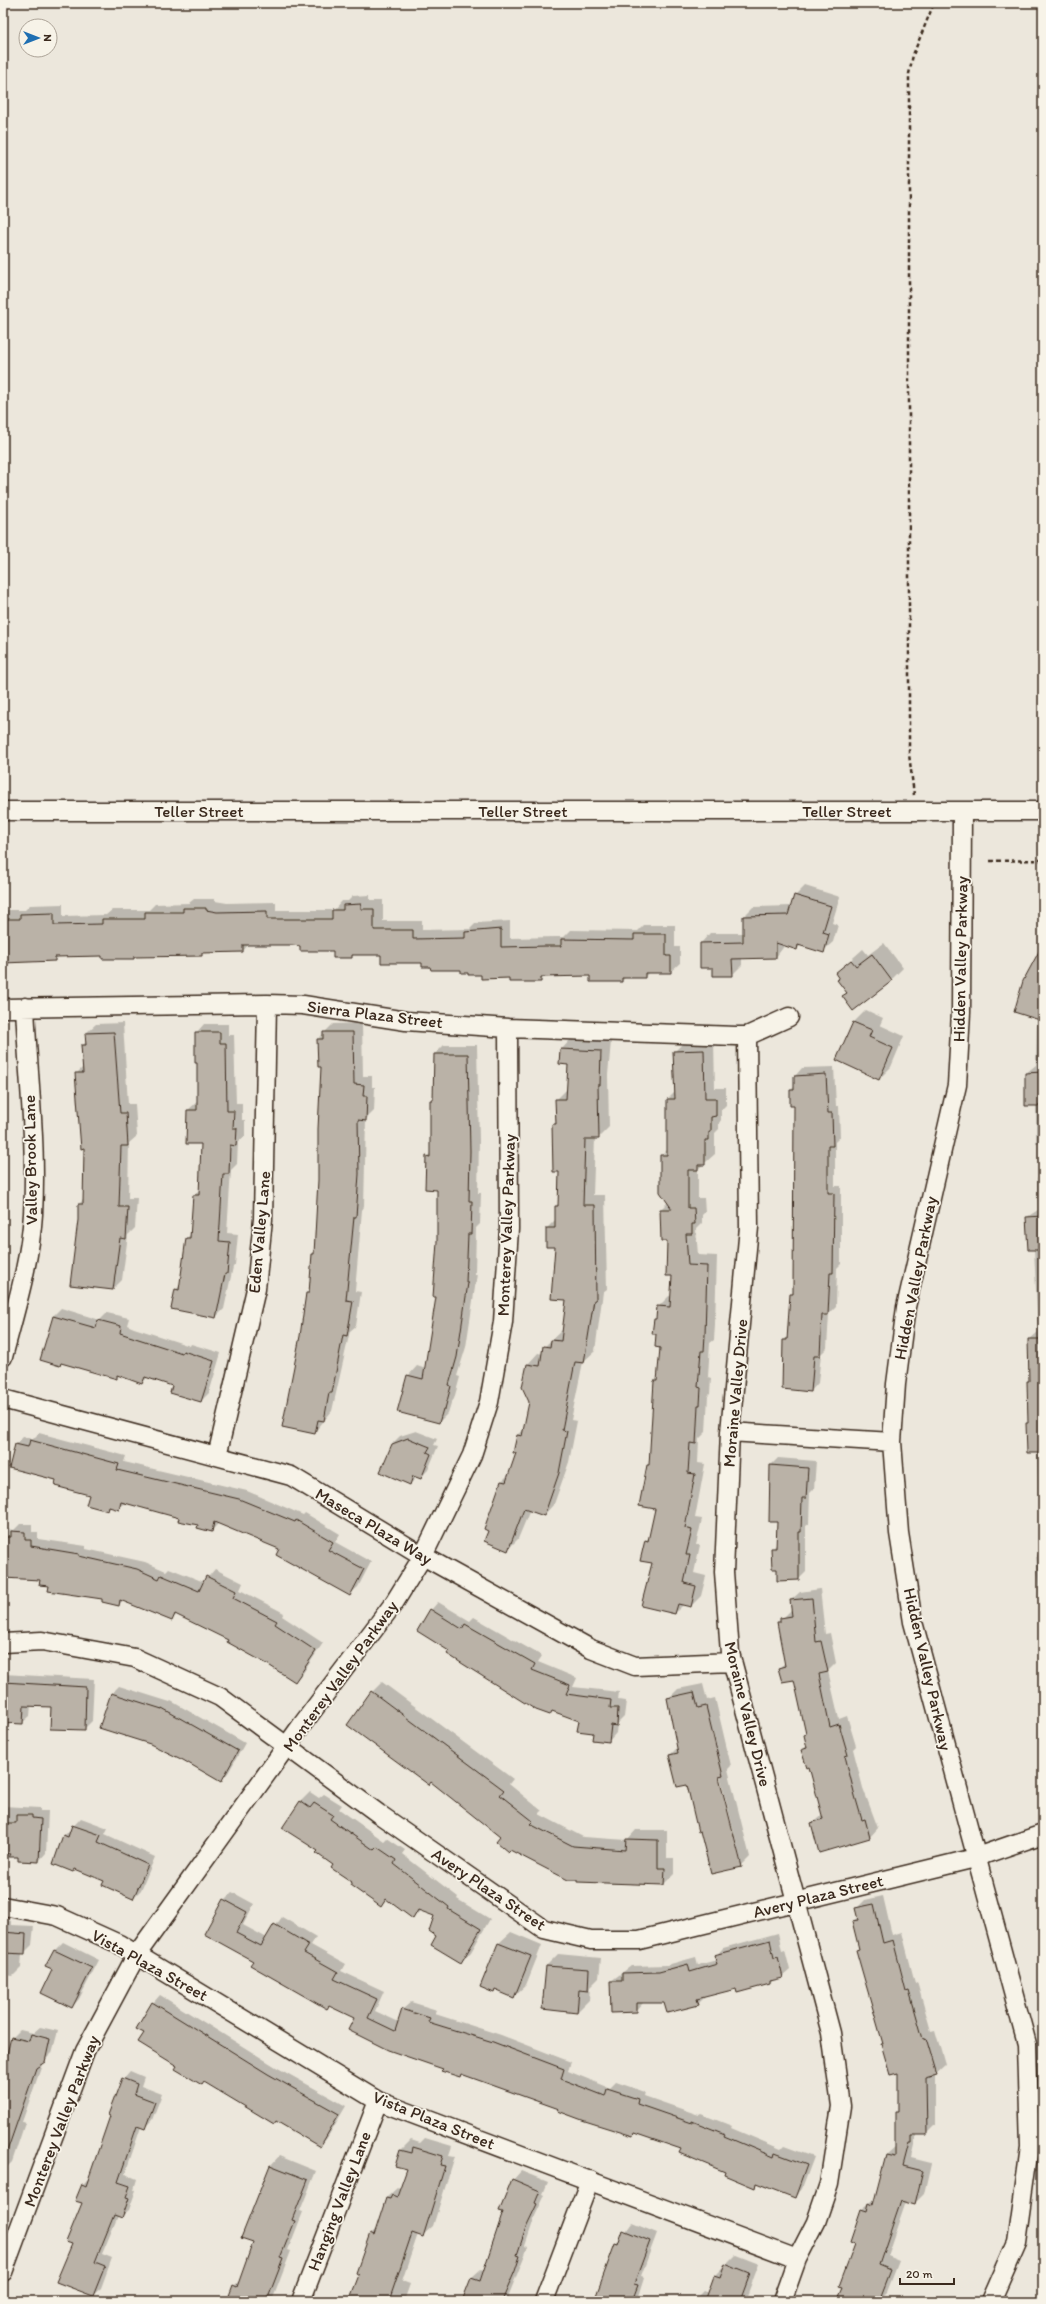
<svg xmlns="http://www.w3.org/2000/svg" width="1046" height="2304" font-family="Itim,sans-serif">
  <rect width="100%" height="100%" fill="#ece7dc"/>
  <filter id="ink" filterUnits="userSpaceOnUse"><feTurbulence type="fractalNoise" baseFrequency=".025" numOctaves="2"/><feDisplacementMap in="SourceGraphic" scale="8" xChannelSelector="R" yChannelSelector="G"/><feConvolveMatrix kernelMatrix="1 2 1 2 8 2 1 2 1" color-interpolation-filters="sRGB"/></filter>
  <g filter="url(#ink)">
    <path fill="#0003" fill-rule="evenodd" d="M805 886 840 897 832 923 838 925 833 942 823 951 801 945 797 949 785 945 776 957 742 958V965L732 975 714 967 701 943 710 933H744V916L753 907 792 906 795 896Z
      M370 895V900H383V921H422V930L470 929 476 923 510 921V938L556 937H564L571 930 638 931 644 925H675V947H680V963L670 972H649L645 977H626L622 981 591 975 545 976 541 981 482 974 462 969 431 966 423 962 382 954H355L351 957 334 950 292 944H249L243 951 204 952 201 955 137 956 134 958H103V955L59 956 55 960 3 961V910H25L30 905 63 904V916L106 915 112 910H149L155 904 189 903 194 899H215V901L227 903 276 902V910H334L342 901H348L353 896Z
      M884 943 903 968 891 980 843 996 847 992 836 973 863 949 868 955Z
      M1043 946V1144L1036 1143V1105L1026 1073 1036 1065 1037 1018Z
      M866 1010 883 1018 880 1025 904 1036 891 1067 879 1079 837 1060 854 1022Z
      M123 1023 128 1104H135L137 1136 129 1143 128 1198H137L135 1228 128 1235 122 1280 113 1289 79 1220V1204L84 1199 85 1147 76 1074 83 1067 82 1046 87 1041 86 1033 96 1024Z
      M362 1023 363 1076H372V1087H375L374 1111 366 1119 364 1207 362 1210 355 1291 361 1292 356 1326 350 1331 332 1411 314 1433 301 1336 307 1293 310 1290 313 1254 315 1252 319 1180 322 1066 318 1039 333 1024Z
      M204 1024H228V1035H234L236 1103H242V1120H245V1136L238 1142 237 1164 231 1170 227 1233 238 1234 235 1265 233 1267 224 1309 216 1317 176 1290 180 1285 187 1238 191 1234 194 1195 200 1189 202 1143H187L188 1110 198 1101 196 1033Z
      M571 1039 611 1041 608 1075 609 1127 598 1138H595L593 1195H605L607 1289 603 1292 595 1351 583 1362 571 1420 577 1421 569 1462 554 1504 544 1515 530 1510 518 1539 507 1550 502 1481 510 1473 517 1453V1435L525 1428 530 1402 523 1387 528 1364 538 1353 543 1354 544 1347 562 1330 568 1299 556 1246 547 1228 556 1219V1206L559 1203 560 1171H554V1124L557 1121 556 1100 568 1088 569 1064 561 1050Z
      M714 1040 715 1088H726V1105L721 1110V1120L719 1123V1129L715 1133V1154L698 1169V1198H704L705 1212 702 1215V1223L696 1229 698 1255 717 1256 715 1324 714 1340 710 1343 708 1377 711 1378 710 1394 708 1396 706 1432 699 1439 698 1463 705 1464 695 1518 702 1519 696 1545H700L694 1573 706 1576 701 1596 691 1606 684 1604 675 1613 653 1563 646 1540 651 1536 657 1509 648 1465 650 1463 655 1381 659 1377 661 1347 654 1320 657 1317 658 1307 669 1296 672 1297 673 1275 668 1240 661 1209 669 1201 661 1156 668 1149V1099L676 1091 674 1052 685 1041Z
      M5 1045 8 1069 3 1073V1046Z
      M444 1045H477L479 1141 478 1193H481L480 1224 476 1228 475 1274H477L466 1347 457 1376 460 1377 454 1399 451 1403 448 1413 439 1422 408 1376 417 1366 426 1369 437 1296 438 1189 427 1157 431 1152V1100L434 1097 435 1054Z
      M834 1067 836 1106H839L840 1137 835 1142V1186H841V1264L837 1268 836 1307 829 1314 827 1348 821 1354 818 1383 811 1391 784 1340 788 1336 791 1295 794 1291 795 1105 791 1090 795 1086V1076L802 1068Z
      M3 1112H4L3 1139Z
      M3 1169H5L3 1211Z
      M1043 1172V1628L1036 1556 1040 1552 1037 1452 1027 1424 1029 1421 1028 1381 1030 1379 1029 1340 1038 1332 1034 1249 1027 1217 1038 1210 1037 1178Z
      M61 1308 100 1320 107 1313 129 1318 127 1325 134 1328 190 1346 191 1344 221 1353 209 1393 201 1401 174 1386 148 1377 142 1383 119 1375 116 1378 62 1362 59 1365 53 1316Z
      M416 1431 437 1439 434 1445 438 1446 428 1470 420 1478 417 1477 410 1484 392 1444 400 1436Z
      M39 1433 126 1456 124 1462 247 1491 303 1515 305 1513 340 1534 335 1542 371 1562 358 1587 350 1594 281 1549 219 1523 211 1531 180 1518 125 1502 119 1509 111 1507 108 1510 90 1495 57 1479 16 1444 23 1437 33 1439Z
      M778 1458 816 1461 814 1489 810 1493 809 1524 806 1526V1572L799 1579 778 1568 772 1549 777 1544 778 1521 771 1465Z
      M20 1524H32V1532H38V1539L86 1546V1549L145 1562 166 1571 169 1568 204 1582 215 1569 243 1583 240 1590 284 1613 282 1616 323 1643 303 1673 295 1681 229 1640 177 1614 172 1620 123 1600 119 1605 103 1599 50 1585 41 1579 3 1572V1532L6 1529 14 1530Z
      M820 1589 825 1634 830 1633 836 1663 828 1671 839 1719 847 1716 856 1746 853 1749 863 1788 878 1828 870 1837 820 1851 812 1823 823 1814 810 1766 802 1750 808 1745 805 1735 807 1733 795 1678 779 1668 786 1662 778 1623 792 1609 791 1600 800 1592Z
      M438 1602 470 1621 474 1617 542 1656 538 1662 577 1678 573 1687 619 1692 618 1700 626 1701 624 1717 617 1724 616 1733 609 1741 580 1721 553 1711 550 1714 450 1650 431 1610Z
      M3 1674 94 1679 92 1721 84 1729 52 1706 31 1705 30 1716 22 1723H11L8 1726H3Z
      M382 1682 513 1779 509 1784 542 1811 539 1814 583 1837 627 1840 636 1830H667V1858H674V1874L664 1884H616L568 1879 501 1837 372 1692Z
      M703 1684 707 1700 715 1698 731 1766 728 1769 750 1857 741 1866 670 1755 678 1747 669 1698 678 1689ZM717 1772H719L741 1861H739Z
      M119 1686 170 1702 171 1701 245 1743 228 1773 221 1780 112 1693Z
      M310 1792 319 1798 324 1794 342 1805 339 1809 384 1841 387 1838 405 1850 402 1854 458 1897 457 1899 490 1919 471 1952 461 1962 437 1936 435 1915 421 1910 413 1918 388 1899 381 1906 319 1851 300 1802Z
      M3 1806 40 1808V1811H48L46 1853 39 1861 19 1856H3Z
      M81 1818 108 1828 105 1834 155 1857 141 1890 133 1898 105 1881 64 1836Z
      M232 1892 254 1904 243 1925 267 1938 282 1917 316 1937 311 1945 345 1964 341 1971 384 1991 375 2011 399 2022 403 2009 411 2002 437 2010 435 2014 501 2035 571 2062 568 2071 610 2088 616 2082 645 2092 644 2096 699 2115 701 2114 732 2126 731 2128 781 2149 784 2146 814 2157 802 2189 795 2197 758 2183 754 2186 682 2149 635 2132 632 2135 444 2068 356 2017 330 2005 327 2008 254 1960 205 1934 224 1900Z
      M883 1896 892 1935 902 1932 915 1983 917 1982 931 2031 935 2030 945 2065 935 2074V2125L926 2134H919L916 2136 911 2158 931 2163 924 2194 915 2203 906 2201 887 2256 899 2261 887 2292 878 2301H838L857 2243 862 2209 876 2198 886 2155 896 2146 899 2072 882 2045 884 2042 858 1950 860 1948 853 1921 858 1917 856 1909 865 1900Z
      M3 1920 11 1921V1925L34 1926 32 1945 24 1953H22L21 1968 13 1976 3 1975Z
      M511 1932 542 1945 526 1985 514 1996 496 1989 493 1992 481 1987 499 1943Z
      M778 1933 782 1951 785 1950 790 1970 782 1977 774 1979 770 1984 737 1988 706 1996 698 2004 644 2002 636 2011 611 1981 631 1966 667 1965 696 1957 698 1965 717 1960 716 1956 723 1948Z
      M63 1942 99 1960 79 1999 72 2007 53 1970 47 1967 55 1950Z
      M558 1954 601 1958 599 1978 590 1987 589 2000 577 2012 546 1966Z
      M160 1995 276 2067 346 2106 327 2138 320 2146 178 2066 145 2033 153 2003Z
      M40 2027 58 2031 52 2053 43 2062 22 2122 25 2123 12 2162 6 2168 3 2178V2063L6 2064 12 2038 20 2030 33 2033Z
      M130 2071 144 2077 141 2086 162 2094 152 2120 144 2128 141 2127 125 2174 137 2179 134 2189 136 2190 129 2210 121 2217 118 2216 102 2254 112 2258 101 2288 93 2295 73 2244 83 2203 82 2185 90 2177 123 2079Z
      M425 2138 452 2146 449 2155 455 2156 433 2226 422 2236 418 2234 402 2281 410 2284 404 2301H350L360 2274 371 2234 377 2228 386 2198 397 2188 399 2189 402 2186 408 2169 397 2165 401 2150 411 2140 420 2143Z
      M279 2156 316 2171 300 2211 303 2212 288 2250 291 2251 272 2301H228L234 2286 241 2279 254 2241 243 2237 271 2165Z
      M521 2171 548 2182 543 2194 545 2195 535 2216 525 2246 528 2247 508 2297 504 2301H464L472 2278 481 2270 484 2271 513 2180Z
      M632 2223 657 2233 641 2276 645 2277 639 2296 643 2297 641 2301H595L616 2245Z
      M736 2255 759 2264 745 2301H694L704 2291 709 2293 715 2276Z"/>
    <path fill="#bab2a7" stroke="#3b2a1e" d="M794 895 831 906 823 932 829 934 824 953 798 945 797 950 776 943V958L732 959 733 976H713V968H700V943L743 942V916L788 915Z
      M361 904V909H374V930H413V939L465 938V932L501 929V947L546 946H561V939L634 940V934H666V956H671V973H645V978H622V982H590V976L541 977V982H509V978L481 979V975H468V973H461V970H431L430 967H422V963H381V955H352V958H333V951H300V946L292 945H243V952L202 953V956L134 957V959H102V956L55 957V961L3 963V919H20V914L54 913V925L102 924V919H145V912H183V908H206V910L217 912 267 911V919H332V910H343V905Z
      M1043 944V1021L1014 1012 1023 981Z
      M872 954 892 981 853 1011 842 996 847 993 837 980 839 979 835 973 851 960 856 966Z
      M853 1022 872 1030 869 1037 893 1048 879 1080 836 1060Z
      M114 1032 120 1113H126L128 1146H121L119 1207H128L126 1239 120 1238 113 1290 70 1285 78 1220V1204H83L84 1148 81 1149 75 1073H83L81 1045H86L85 1033Z
      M195 1032H220V1043H226L227 1111H234L233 1128H237L236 1146 230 1145 229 1174H223L219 1241 230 1242 227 1274H225L216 1318 171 1309 175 1289 179 1290 186 1238H190L193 1195H199L201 1144H186L187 1110H197V1063H195Z
      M323 1032H353L354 1084 364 1085 363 1096H367L366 1121 358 1120 359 1174 356 1217H354L346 1300 353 1301 347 1336 343 1335 332 1393H329L324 1421 318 1420 315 1434 282 1427 300 1336 306 1293H309L312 1254H314L318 1180V1129L321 1067H318L317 1039H323Z
      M560 1049 601 1051 600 1085H598L599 1139H585L583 1205H595L596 1300H594L584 1363 575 1362 562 1430 567 1431 559 1473 544 1516 524 1509 508 1551 484 1541 488 1531 484 1529 501 1481 506 1482 516 1453H513L517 1435 522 1436 529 1402 522 1387 527 1364 540 1366 543 1346 550 1347 551 1340 561 1341 566 1300 551 1299 555 1247H546V1228H555V1206H558L559 1172H553L552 1124H556L555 1099H566L568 1065 559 1064Z
      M704 1050 705 1098H716V1116L711 1117V1132H709V1140H705V1165H698V1170H688V1208H694L695 1224H692V1234H686L688 1265 707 1266 705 1335 704 1351H701L698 1387 701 1388 700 1405H698L696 1444 690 1443 688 1473 695 1474 685 1528 692 1530 686 1555H690L684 1583 696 1586 691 1607 678 1604 675 1614 641 1606 652 1563 640 1561 645 1540 648 1541 655 1509 639 1506 647 1465H649L654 1381H657L660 1348 655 1347 656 1334H652L654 1319H656L657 1306 670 1307 672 1276H666L667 1241H661L660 1209H672L660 1192V1155H667V1099H675L673 1051Z
      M434 1054H468L470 1151 469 1201H472L471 1234H468L466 1283H468L457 1357 449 1385 451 1386 445 1409H443L439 1423 397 1412 407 1375 423 1379 436 1297H433L437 1242V1190L425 1189 426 1156 430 1157V1100H433Z
      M1043 1072V1106H1025V1073Z
      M826 1074 828 1113H832L833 1146H828V1193H834L833 1273H830L828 1315H822L820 1356H814L811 1392 782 1389 783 1340H787L790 1294H793L794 1106H790V1090H794V1076Z
      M1043 1216V1250H1028L1026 1217Z
      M53 1316 96 1328 98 1320 121 1326 120 1333 126 1335 182 1353 183 1351 214 1361 201 1402 170 1393 172 1386 145 1377 142 1384 117 1375V1379L61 1363 60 1366 40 1360Z
      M1028 1339H1043V1453H1027L1026 1423H1028L1027 1381H1029Z
      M408 1438 430 1447 427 1452 431 1454 421 1479 413 1476 410 1485 380 1472 392 1444Z
      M30 1440 119 1464 117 1470 239 1499 295 1522 296 1520 333 1542 328 1550 364 1569 350 1596 276 1555 279 1549 214 1522 212 1532 197 1528 198 1525 178 1521 179 1518 121 1502 119 1510 109 1507 108 1511 86 1505 89 1495 55 1486 56 1480 9 1468 15 1444 28 1447Z
      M770 1465 808 1468 806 1498H802L801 1532H799V1580L777 1581V1569H772L771 1548H776L777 1522H769Z
      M11 1531 25 1532V1540H31V1546L79 1554V1556L137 1569 159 1579 161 1575 199 1591 206 1576 236 1591 233 1598 277 1621 275 1624 316 1651 295 1682 267 1664 227 1642 228 1640 175 1614 172 1621 120 1600 119 1606 102 1602V1599L48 1591 49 1586 39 1585 40 1580 3 1578V1537H11Z
      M812 1598 816 1642 821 1641 828 1672 819 1674 830 1727 839 1724 848 1755 845 1756 855 1796 862 1820 865 1819 870 1838 819 1853 811 1823 823 1819 809 1767 807 1768 801 1750 807 1748 804 1735 806 1734 794 1680 782 1682 778 1668 785 1666 777 1622H780V1618L792 1616 790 1600Z
      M430 1609 462 1629 465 1624 535 1664 532 1670 570 1685 566 1694 611 1700 610 1708H618L617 1726 611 1725 609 1742 592 1740 593 1733 577 1731 579 1721 552 1711 550 1715 536 1710 447 1654 449 1651 417 1631Z
      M3 1682 86 1687 85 1730 50 1729 51 1707 24 1706 23 1724 3 1723Z
      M371 1691 504 1790 500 1795 533 1821 530 1824 573 1846 625 1850 626 1839 658 1840V1868H665L664 1885 577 1882V1880H568L510 1850 508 1852 496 1842 500 1837 431 1782 429 1785 347 1725Z
      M694 1692 698 1708 706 1706 723 1776 719 1777 742 1867 711 1874 700 1831 698 1832 687 1785 677 1787 669 1755 678 1753 667 1698Z
      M111 1693 162 1709V1708L238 1751 221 1782 183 1760 150 1744 99 1728Z
      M300 1801 310 1808 314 1803 333 1815 330 1819 374 1850 377 1847 396 1860 394 1864 449 1907 448 1909 481 1929 461 1963 431 1945 436 1936 429 1931 434 1916 418 1910 413 1919 386 1899 381 1907 350 1885 352 1882 331 1868 333 1865 316 1853 318 1851 282 1828Z
      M16 1815H32V1818L41 1819 39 1862 18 1861V1857H9L11 1854 5 1853 6 1823H16Z
      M72 1825 101 1835 98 1842 148 1865 133 1899 102 1885 104 1881 75 1869 73 1872 53 1864 63 1835 68 1837Z
      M223 1899 247 1912 236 1933 261 1946 274 1924 309 1945 304 1953 338 1972 334 1979 377 1999 368 2018 395 2031 402 2009 430 2018 428 2022 493 2042 564 2069 561 2079 605 2096 607 2089 638 2099 637 2104 692 2123V2121L725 2134 724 2136 774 2157 775 2153 807 2165 795 2198 756 2183 755 2188 724 2175 725 2172 679 2153 681 2149 634 2133 633 2136 585 2121 558 2111 559 2109 461 2074 460 2077 441 2071 443 2069 388 2050 348 2030 354 2018 329 2006 327 2009 250 1965 253 1961 204 1934Z
      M874 1904 883 1943 893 1940 906 1991 909 1990 923 2039 926 2038 937 2075 926 2078 927 2135H911V2143H909L903 2166 923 2171 915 2204 901 2200 879 2265 891 2270 879 2301H837L843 2288 839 2287 855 2244 850 2242 861 2209 867 2211 869 2203 873 2205 886 2155 895 2157V2111H898V2073L890 2075 881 2044H883L856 1950 859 1949 852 1921 858 1920 855 1908Z
      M3 1932 26 1934 25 1954 3 1953Z
      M770 1940 774 1958 778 1957 783 1978 770 1981V1984L737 1993 736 1989 697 1999 699 2005 667 2013 664 2003H637V2012L611 2013 610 1981H622V1973L659 1972 688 1964 690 1972 717 1964 714 1955Z
      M498 1943 531 1956 514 1998 495 1990 494 1993 480 1987Z
      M54 1950 92 1968 72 2008 41 1993 52 1970 45 1967Z
      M546 1966 589 1969 588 1991 579 1990 577 2013 542 2009Z
      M152 2002 268 2074 339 2114 320 2147 276 2121 274 2124 204 2082 202 2085 175 2069 177 2066 138 2042 144 2033 136 2029Z
      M31 2034 50 2039 45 2062 36 2068 5 2157H3V2071L11 2037 29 2041Z
      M122 2078 137 2084 134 2094 155 2102 145 2129 137 2126 118 2182 130 2186 126 2197 129 2198 122 2218 114 2215 95 2262 105 2266 93 2296 56 2282 72 2244 66 2242 82 2203 75 2201 82 2184 86 2186 110 2116 108 2115Z
      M413 2147 443 2156 440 2165 445 2166 423 2237 412 2233 389 2301H349L359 2275 356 2273 370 2233 374 2235 386 2198 390 2199 392 2195 397 2197 407 2169 395 2166 400 2150 412 2153Z
      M270 2165 308 2180 292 2220 295 2221 280 2258 283 2259 268 2298 271 2301H227L233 2285 237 2287 253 2242 241 2238Z
      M512 2179 540 2191 535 2203 537 2204 527 2225 517 2255 520 2256 515 2271 502 2301H462L471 2278 480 2281 503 2212 499 2211Z
      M623 2230 650 2241 634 2284 638 2285 632 2301H594L615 2244 618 2245Z
      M725 2264 750 2274 740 2301H705L714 2276 720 2278Z"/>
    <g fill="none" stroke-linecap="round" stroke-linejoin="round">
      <g stroke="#3b2a1e" stroke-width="21">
        <path id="minor" d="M3 811H1043
          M962 811 961 1012 957 1085 906 1307 896 1384 892 1442 899 1533 913 1622 1027 2044 1030 2148 1017 2242 991 2301
          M3 1008 267 1004 303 1005 406 1021 508 1028 736 1036H747L789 1017
          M747 1036 749 1227 730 1432 724 1572 730 1653 831 2033 841 2106 829 2184 816 2222 797 2259 782 2301
          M3 1357C15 1310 30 1263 33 1214 37 1146 28 1076 25 1007
          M3 1399 291 1476 423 1556 591 1649 635 1666 732 1662
          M730 1432 892 1442
          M217 1456 256 1289 263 1219 267 1004
          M3 1643 42 1641 135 1658 220 1697 379 1814 544 1929 591 1940H639L971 1859 1043 1834
          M3 1906 57 1916 119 1944 378 2101 797 2259
          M3 2272 85 2051 137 1954 301 1726 394 1603 423 1556 472 1455 489 1402 503 1322 509 1229 508 1028
          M301 2301 378 2101
          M544 2301 590 2180"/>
      </g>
      <path stroke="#3b2a1e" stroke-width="2.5" stroke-dasharray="4 3" stroke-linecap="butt" d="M914 795 909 754V74L913 55 934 3
        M990 861 1043 860"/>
      <use href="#minor" stroke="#f7f3e8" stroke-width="18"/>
    </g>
  </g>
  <g text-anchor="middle" stroke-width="3.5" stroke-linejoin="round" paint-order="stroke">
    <g font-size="17" fill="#3b2a1e" stroke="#f7f3e8">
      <text x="199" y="817">Teller Street</text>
      <text x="523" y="817">Teller Street</text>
      <text x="847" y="817">Teller Street</text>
      <text transform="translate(960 959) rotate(-89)" y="6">Hidden Valley Parkway</text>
      <text transform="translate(375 1014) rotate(7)" y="6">Sierra Plaza Street</text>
      <text transform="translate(30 1160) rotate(-91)" y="6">Valley Brook Lane</text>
      <text transform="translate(506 1225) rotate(-88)" y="6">Monterey Valley Parkway</text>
      <text transform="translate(259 1232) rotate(-85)" y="6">Eden Valley Lane</text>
      <text transform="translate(915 1278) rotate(-79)" y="6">Hidden Valley Parkway</text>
      <text transform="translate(735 1393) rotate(-85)" y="6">Moraine Valley Drive</text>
      <text transform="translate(374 1526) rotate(31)" y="6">Maseca Plaza Way</text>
      <text transform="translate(928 1669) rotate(77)" y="6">Hidden Valley Parkway</text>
      <text transform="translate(340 1676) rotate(-54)" y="6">Monterey Valley Parkway</text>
      <text transform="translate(748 1714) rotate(76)" y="6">Moraine Valley Drive</text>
      <text transform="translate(489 1889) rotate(34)" y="6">Avery Plaza Street</text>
      <text transform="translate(818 1896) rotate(-14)" y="6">Avery Plaza Street</text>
      <text transform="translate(150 1965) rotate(29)" y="6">Vista Plaza Street</text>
      <text transform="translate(434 2120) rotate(22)" y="6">Vista Plaza Street</text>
      <text transform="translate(61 2121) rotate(-69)" y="6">Monterey Valley Parkway</text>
      <text transform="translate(339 2201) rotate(-69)" y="6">Hanging Valley Lane</text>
    </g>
  </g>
  <rect width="1046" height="2304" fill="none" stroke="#f7f3e8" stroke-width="16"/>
  <rect x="8" y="8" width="1030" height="2288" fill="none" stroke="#3b2a1e" stroke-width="1.5" filter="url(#ink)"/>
  <g transform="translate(38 38) rotate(90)"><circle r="19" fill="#f7f3e8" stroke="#aca397"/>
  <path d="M0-3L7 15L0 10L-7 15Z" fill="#1f6fb2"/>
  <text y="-6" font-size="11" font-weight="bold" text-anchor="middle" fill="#3b2a1e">N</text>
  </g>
  <path d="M900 2278v6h54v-6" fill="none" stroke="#3b2a1e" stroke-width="2"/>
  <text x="906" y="2278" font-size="12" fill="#3b2a1e" stroke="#f7f3e8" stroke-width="3" paint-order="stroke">20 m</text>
</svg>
